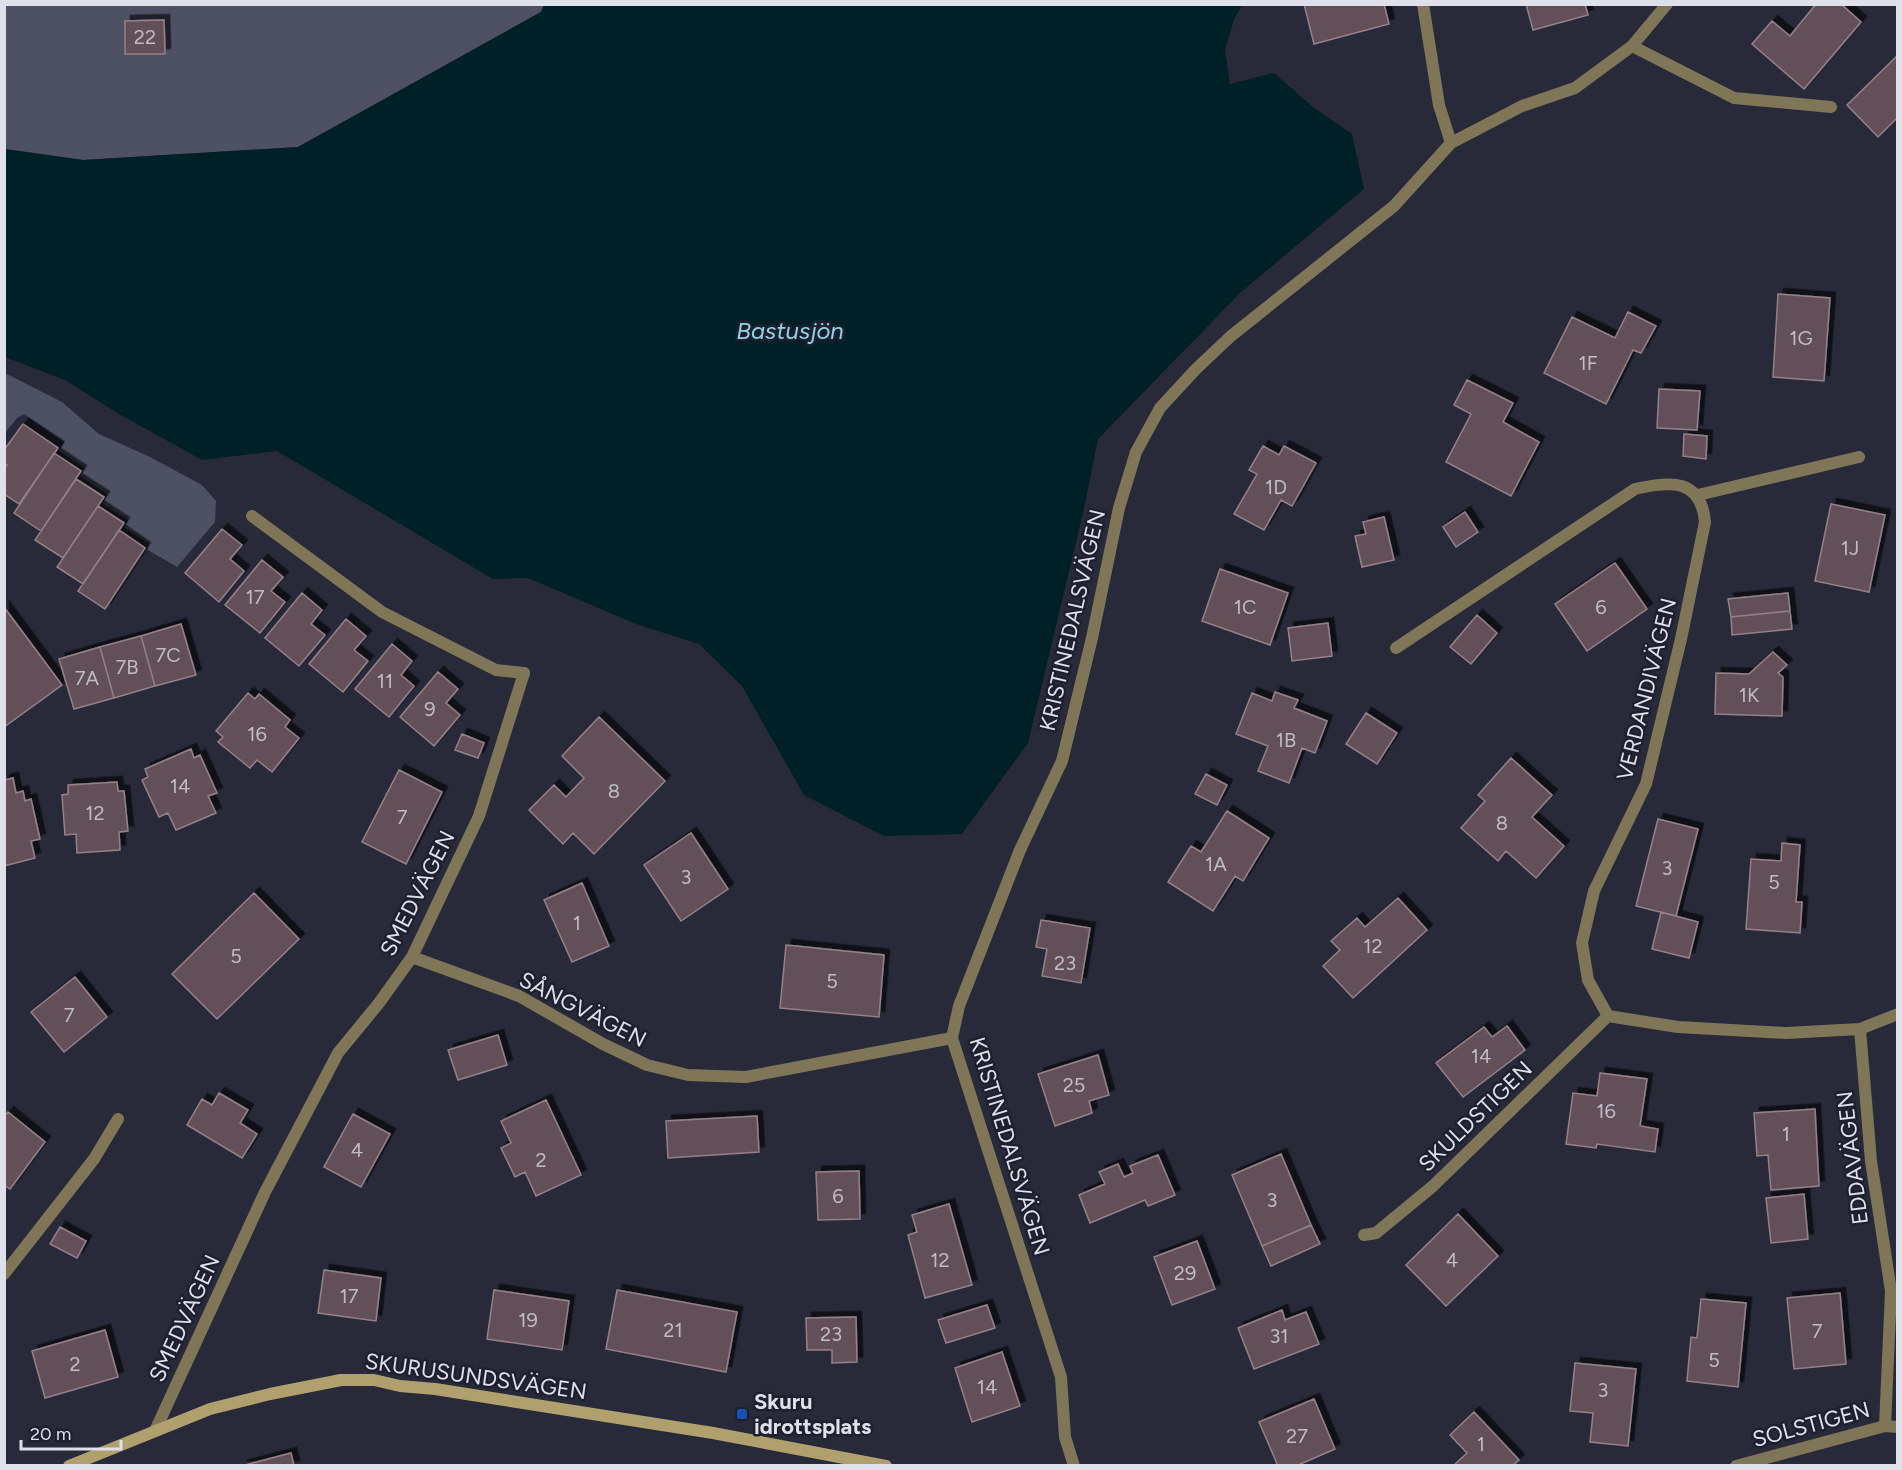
<svg xmlns="http://www.w3.org/2000/svg" width="1902" height="1470" font-family="Figtree,sans-serif">
  <defs>
    <filter id="shadow"><feDropShadow dx="5.5" dy="-5.5" stdDeviation="0" flood-color="#0009"/></filter>
  </defs>
  <rect width="100%" height="100%" fill="#282a39"/>
  <path fill="#4e5064" d="M5 5H544L541 12 298 147 83 160 5 149Z
    M5 373 62 402 99 434 150 457 202 485 216 501 215 522 177 567 148 550V543L125 528 128 520 103 504 107 494 80 476 85 468 59 451 65 441 24 414 17 418 5 433Z"/>
  <path fill="#002027" d="M544 5H1242L1234 20 1225 50 1230 84 1274 73 1313 107 1352 134 1364 189 1240 293 1098 439 1083 513 1028 743 962 834 884 836 804 795 742 686 699 644 636 624 528 578 493 579 277 451 202 460 119 414 65 380 5 357V149L83 160 298 147 541 12Z"/>
  <path fill="#635058" stroke="#958089" stroke-width="1.5" filter="url(#shadow)" d="M1304 4H1384L1389 24 1314 44Z
    M1526 4H1585L1588 15 1533 30Z
    M1816 4H1841L1861 22 1804 89 1752 44 1772 21 1790 36Z
    M164 20 165 54H125V21Z
    M1898 55V117L1878 137 1847 105Z
    M1778 294 1830 298 1824 381 1773 377Z
    M1628 312 1656 326 1641 353 1633 350 1606 404 1544 373 1572 317 1615 338Z
    M1467 380 1513 403 1503 422 1539 442 1511 496 1446 462 1471 414 1454 405Z
    M1659 389 1700 391 1697 430 1657 428Z
    M23 424 58 448 19 504 4 494V468L7 465 4 463V450Z
    M1684 434 1707 436 1706 459 1683 456Z
    M1263 446 1279 455 1284 446 1316 463 1292 506 1281 500 1264 530 1234 514 1257 474 1249 470Z
    M54 453 81 471 41 531 14 513Z
    M76 479 104 497 63 558 35 540Z
    M1831 504 1885 515 1869 592 1815 581Z
    M98 506 124 523 83 584 57 567Z
    M1465 512 1478 532 1456 547 1443 527Z
    M1384 517 1394 560 1362 567 1355 536 1366 534 1363 522Z
    M222 529 242 545 230 559 244 571 219 602 185 573Z
    M119 530 145 548 105 609 78 591Z
    M262 560 283 577 271 591 285 602 260 633 225 605Z
    M1615 563 1647 609 1587 651 1555 604Z
    M1220 569 1288 593 1270 645 1202 621Z
    M302 593 322 610 311 624 325 635 299 666 265 638Z
    M1788 593 1790 611 1731 617 1728 599Z
    M4 607 62 685 4 727Z
    M1790 611 1792 629 1732 635 1731 617Z
    M1477 615 1497 633 1471 664 1450 647Z
    M346 619 366 636 354 650 368 661 343 692 309 664Z
    M1328 623 1332 656 1292 661 1288 628Z
    M181 624 196 675 155 686 141 636Z
    M141 636 155 686 114 698 100 647Z
    M392 644 412 661 401 675 414 686 389 717 355 689Z
    M100 647 114 698 74 709 59 659Z
    M1773 652 1787 665 1778 673 1783 677 1782 716 1715 714 1716 673 1749 674Z
    M438 672 458 689 446 703 460 715 434 746 400 717Z
    M1275 692 1298 700 1294 708 1327 721 1315 753 1302 748 1289 783 1258 771 1268 746 1236 734 1252 693 1272 701Z
    M248 693 255 699 259 694 290 720 285 727 299 738 272 772 257 760 250 768 218 742 223 737 216 731Z
    M1366 713 1397 733 1377 764 1346 744Z
    M599 717 665 781 594 854 573 833 563 844 529 810 554 785 566 797 584 778 562 756Z
    M462 734 484 743 478 758 455 750Z
    M191 749 194 758 200 755 217 793 208 796 216 813 176 830 168 813 159 817 142 780 148 777 145 769Z
    M1511 758 1552 795 1532 817 1564 846 1536 878 1506 851 1498 861 1461 828 1485 801 1478 795Z
    M399 770 442 792 406 864 362 842Z
    M1206 774 1227 785 1217 805 1195 794Z
    M13 778 16 793 23 791 25 801 31 799 40 839 31 841 35 858 4 866V780Z
    M117 782 118 791H124L128 831 119 832 120 850 77 853 76 834 65 835 62 795 68 794V785Z
    M1227 811 1269 838 1243 881 1235 876 1213 911 1168 882 1191 846 1201 852Z
    M1658 819 1698 829 1676 916 1636 906Z
    M691 833 728 889 681 921 644 865Z
    M1782 843 1800 845 1796 902H1802L1800 933 1746 929 1751 859 1781 861Z
    M582 883 609 946 572 962 544 900Z
    M254 893 299 939 217 1019 172 974Z
    M1398 898 1427 930 1353 998 1323 966 1340 950 1331 941 1357 918 1365 927Z
    M1661 912 1698 922 1689 958 1652 949Z
    M1041 920 1090 928 1081 983 1042 976 1047 949 1036 947Z
    M786 945 884 955 879 1017 780 1008Z
    M75 977 107 1017 64 1052 31 1012Z
    M1507 1026 1525 1050 1463 1097 1436 1063 1484 1027 1492 1037Z
    M498 1035 507 1065 458 1080 448 1050Z
    M1098 1055 1109 1095 1089 1101 1092 1113 1055 1126 1038 1074Z
    M1600 1073 1647 1079 1640 1126 1658 1129 1655 1152 1597 1144 1596 1148 1566 1144 1573 1093 1597 1096Z
    M219 1093 248 1110 240 1123 257 1134 242 1158 187 1125 202 1099 212 1105Z
    M546 1100 581 1175 536 1196 525 1172 515 1177 501 1148 511 1143 501 1121Z
    M1815 1109 1819 1186 1771 1190 1768 1155 1757 1156 1754 1113Z
    M8 1112 45 1142 10 1189 4 1185V1117Z
    M353 1114 390 1134 361 1187 324 1167Z
    M757 1116 759 1152 668 1158 666 1121Z
    M1281 1154 1311 1225 1262 1246 1232 1175Z
    M1158 1155 1175 1195 1148 1206 1145 1200 1090 1223 1079 1195 1105 1184 1099 1172 1118 1164 1124 1177 1133 1173 1130 1166Z
    M859 1171 860 1219 818 1220 816 1172Z
    M1804 1194 1808 1239 1771 1243 1766 1198Z
    M949 1204 972 1285 925 1298 908 1235 917 1232 912 1215Z
    M1458 1214 1498 1256 1446 1306 1406 1265Z
    M1311 1225 1320 1244 1271 1266 1262 1246Z
    M60 1227 86 1241 77 1258 50 1244Z
    M1197 1241 1215 1289 1172 1305 1154 1257Z
    M324 1270 381 1278 376 1321 318 1313Z
    M494 1290 569 1301 562 1350 487 1339Z
    M617 1290 737 1312 726 1372 606 1349Z
    M1840 1293 1846 1364 1794 1369 1787 1298Z
    M1701 1299 1746 1303 1738 1387 1687 1381 1691 1337 1697 1338Z
    M987 1305 995 1328 946 1343 938 1320Z
    M1282 1310 1285 1320 1306 1312 1319 1344 1254 1369 1238 1328Z
    M856 1317 857 1362 832 1363V1350H807L806 1318Z
    M105 1330 118 1377 45 1398 32 1351Z
    M1002 1352 1020 1406 972 1422 955 1368Z
    M1575 1363 1636 1369 1628 1446 1590 1442 1593 1413 1570 1411Z
    M1314 1399 1335 1449 1296 1466H1278L1259 1422Z
    M1474 1412 1519 1460 1512 1466H1453L1467 1453 1450 1435Z
    M291 1453 294 1466H241Z"/>
  <g fill="none" stroke-linecap="round" stroke-linejoin="round">
    <path stroke="#7f7657" stroke-width="12" d="M252 516 382 612 496 670 524 673"/>
    <path stroke="#7f7657" stroke-width="12" d="M1423 4 1439 105 1451 143
      M1632 46 1734 98 1831 107
      M1698 495 1859 457
      M1396 648 1635 489C1670 481 1701 478 1705 522L1681 639 1646 784 1594 891 1582 943 1588 980 1608 1016 1678 1027 1786 1033 1860 1029 1898 1014
      M412 957 519 996 603 1044 647 1065 688 1075 746 1077 952 1038
      M1860 1029 1871 1161 1891 1291 1885 1426
      M1364 1235 1376 1233 1433 1186 1608 1016
      M4 1274 94 1159 118 1119
      M155 1431 265 1192 338 1053 379 1003 412 957 479 816 524 673
      M1074 1466 1065 1437 1061 1377 952 1038 959 1006 1020 850 1062 761 1092 638 1119 508 1136 452 1160 408 1196 369 1231 336 1394 206 1451 143 1522 106 1575 88 1632 46 1667 4
      M1736 1466 1885 1426 1898 1427"/>
    <path stroke="#afa06e" stroke-width="12" d="M69 1466 210 1409 270 1394 341 1380H374L400 1386 435 1389 713 1433 886 1466"/>
  </g>
  <rect fill="#1a4fb4" stroke="#1f202f" stroke-width="2" x="736" y="1408" width="12" height="12" rx="3"/>
  <g text-anchor="middle" stroke-width="5" stroke-linejoin="round" paint-order="stroke">
    <g font-size="20" fill="#bfbcc6">
      <text x="145" y="44">22</text>
      <text x="1801" y="345">1G</text>
      <text x="1588" y="370">1F</text>
      <text x="1276" y="494">1D</text>
      <text x="1850" y="555">1J</text>
      <text x="255" y="604">17</text>
      <text x="1245" y="614">1C</text>
      <text x="1601" y="614">6</text>
      <text x="168" y="662">7C</text>
      <text x="127" y="674">7B</text>
      <text x="87" y="685">7A</text>
      <text x="385" y="688">11</text>
      <text x="1749" y="702">1K</text>
      <text x="430" y="716">9</text>
      <text x="257" y="741">16</text>
      <text x="1286" y="747">1B</text>
      <text x="180" y="793">14</text>
      <text x="614" y="798">8</text>
      <text x="95" y="820">12</text>
      <text x="402" y="824">7</text>
      <text x="1502" y="830">8</text>
      <text x="1216" y="871">1A</text>
      <text x="1667" y="875">3</text>
      <text x="686" y="884">3</text>
      <text x="1774" y="889">5</text>
      <text x="577" y="930">1</text>
      <text x="1373" y="953">12</text>
      <text x="236" y="963">5</text>
      <text x="1065" y="970">23</text>
      <text x="832" y="988">5</text>
      <text x="69" y="1022">7</text>
      <text x="1481" y="1063">14</text>
      <text x="1074" y="1092">25</text>
      <text x="1606" y="1118">16</text>
      <text x="1786" y="1141">1</text>
      <text x="357" y="1157">4</text>
      <text x="541" y="1167">2</text>
      <text x="838" y="1203">6</text>
      <text x="1272" y="1207">3</text>
      <text x="940" y="1267">12</text>
      <text x="1452" y="1267">4</text>
      <text x="1185" y="1280">29</text>
      <text x="349" y="1303">17</text>
      <text x="528" y="1327">19</text>
      <text x="673" y="1337">21</text>
      <text x="1817" y="1338">7</text>
      <text x="831" y="1341">23</text>
      <text x="1279" y="1343">31</text>
      <text x="1714" y="1367">5</text>
      <text x="75" y="1371">2</text>
      <text x="987" y="1394">14</text>
      <text x="1603" y="1397">3</text>
      <text x="1297" y="1443">27</text>
      <text x="1481" y="1451">1</text>
    </g>
    <g font-size="22" fill="#dee0ea" stroke="#1f202f">
      <text transform="translate(1072 620) rotate(-77)" y="8">KRISTINEDALSVÄGEN</text>
      <text transform="translate(1646 689) rotate(-76)" y="8">VERDANDIVÄGEN</text>
      <text transform="translate(417 893) rotate(-63)" y="8">SMEDVÄGEN</text>
      <text transform="translate(583 1009) rotate(27)" y="8">SÅNGVÄGEN</text>
      <text transform="translate(1475 1116) rotate(-44)" y="8">SKULDSTIGEN</text>
      <text transform="translate(1010 1146) rotate(73)" y="8">KRISTINEDALSVÄGEN</text>
      <text transform="translate(1852 1158) rotate(-97)" y="8">EDDAVÄGEN</text>
      <text transform="translate(184 1318) rotate(-65)" y="8">SMEDVÄGEN</text>
      <text transform="translate(476 1376) rotate(8)" y="8">SKURUSUNDSVÄGEN</text>
      <text transform="translate(1811 1424) rotate(-15)" y="8">SOLSTIGEN</text>
    </g>
    <g font-size="22" font-weight="bold" fill="#dee0ea" stroke="#1f202f" text-anchor="start">
      <text x="754" y="1409">Skuru<tspan x="754" dy="25">idrottsplats</tspan></text>
    </g>
    <g font-size="24" font-style="italic" fill="#90d4e3" stroke="#1f202f">
      <text x="790" y="339">Bastusjön</text>
    </g>
  </g>
  <rect width="1902" height="1470" fill="none" stroke="#dee0ea" stroke-width="12"/>
  <path d="M21 1440v9h100v-9" fill="none" stroke="#dee0ea" stroke-width="3"/>
  <text x="30" y="1440" font-size="18" fill="#dee0ea" stroke="#1f202f" stroke-width="4.5" paint-order="stroke">20 m</text>
</svg>
